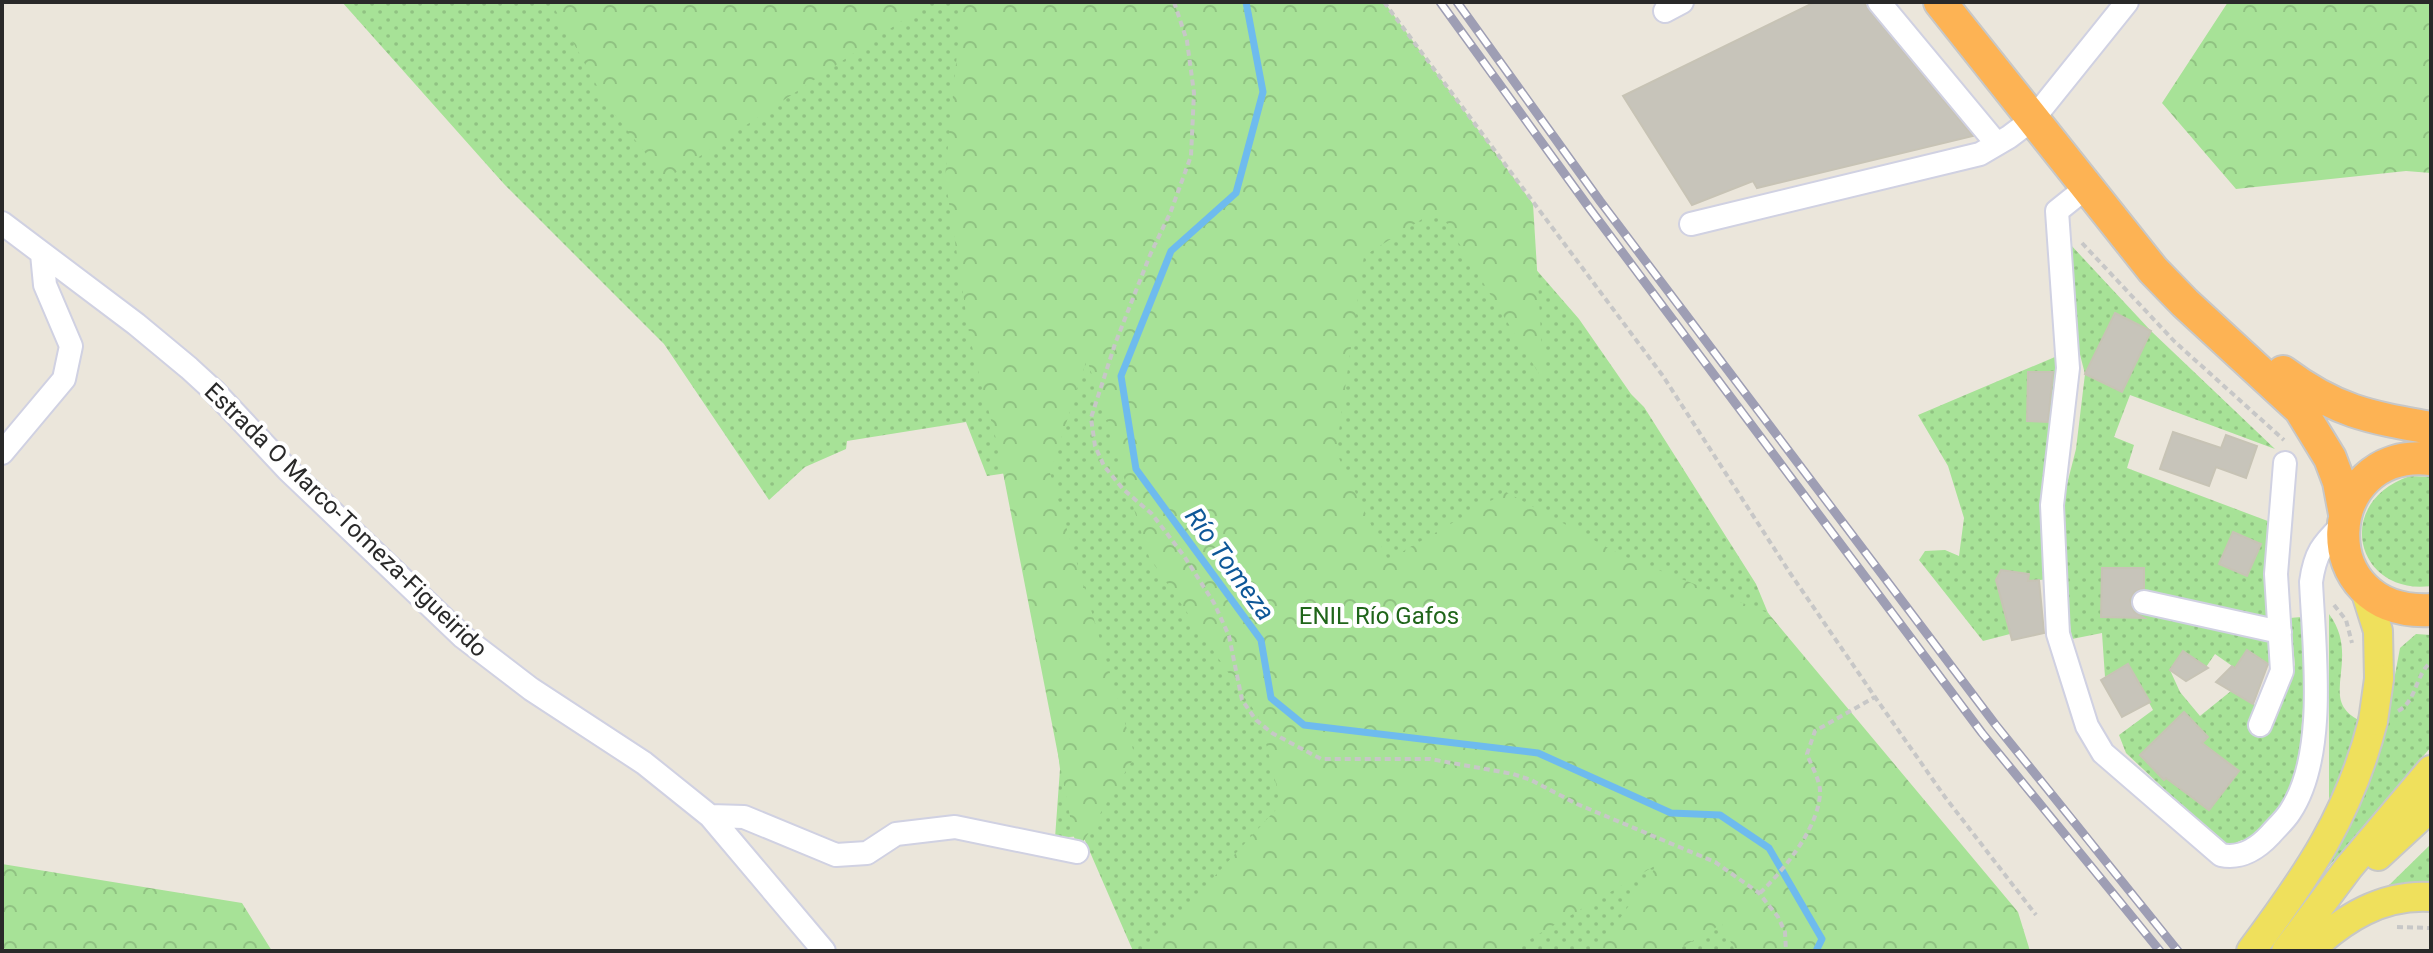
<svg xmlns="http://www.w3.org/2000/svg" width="2433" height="953" font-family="Roboto,sans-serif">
  <defs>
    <pattern id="green-dots" width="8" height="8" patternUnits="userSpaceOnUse" patternTransform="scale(2)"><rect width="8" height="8" fill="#a7e297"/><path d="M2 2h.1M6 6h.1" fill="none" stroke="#90c282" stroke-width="1.8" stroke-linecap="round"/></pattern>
    <pattern id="forest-crowns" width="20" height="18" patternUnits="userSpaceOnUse" patternTransform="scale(2)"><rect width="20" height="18" fill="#a7e297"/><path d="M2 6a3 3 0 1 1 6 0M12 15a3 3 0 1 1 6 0" fill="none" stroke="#90c282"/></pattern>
  </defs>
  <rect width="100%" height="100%" fill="#ebe6db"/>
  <path fill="url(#green-dots)" fill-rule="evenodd" d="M342 2H1324L1533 266 1579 319 1631 394 1644 407 1756 584 1768 613 1784 637 2006 951H1133L1083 836 1055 838 1060 769 1040 608 1007 473 987 476 966 422 847 441 846 449 805 467 769 500 664 344 504 184Z
    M2069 243 2151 331 2275 449 2130 395 2114 437 2134 445 2127 468 2273 523 2275 670 2247 650 2235 668 2215 654 2206 667 2183 651 2170 670 2180 692 2200 716 2231 691 2266 711 2262 735 2295 665 2290 618 2301 617 2306 665 2299 764 2293 792 2250 846 2242 840 2226 847 2126 753 2119 735 2153 710 2128 664 2105 677 2102 633 2072 639 2062 563 2063 500 2076 449 2085 374 2077 343ZM2115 313 2151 331 2122 392 2085 374Z
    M2062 354 2050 579 2028 581V574L2000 571 1996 581 2010 634 1983 641 1919 560 1925 551 1945 550 1959 556 1964 518 1948 466 1918 415Z
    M2410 476 2431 477V586C2356 596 2332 502 2410 476Z
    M2329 614C2357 651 2329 688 2345 709 2348 714 2355 718 2360 721L2348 767 2329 809Z
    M2416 634 2431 635V747L2307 892 2336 842 2383 739 2400 648Z
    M2431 844V886L2383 891Z"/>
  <path fill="url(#forest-crowns)" d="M551 2H930L666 179 608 106Z
    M962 2H1384L1533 204 1544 382 1438 209 1364 256 1336 452 1388 560 1506 492 1623 556 1768 613 2018 912 2030 951H1735L1722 924 1675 951H1597L1658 864 1510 951H1146L1281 804 1260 719 1149 557 1087 359 1050 473 1135 756 1077 852 998 447 970 339 945 177Z
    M2228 2H2431V173L2406 171 2236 189 2162 103Z
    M2 864 242 903 272 951H2Z"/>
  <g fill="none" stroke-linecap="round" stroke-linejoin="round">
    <path stroke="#6ebbee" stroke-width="7" d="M1246 2 1263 92 1236 193 1171 251 1121 376 1136 469 1261 640 1271 698 1304 725 1538 753 1671 813 1720 815 1769 848 1822 939 1816 951"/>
  </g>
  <path fill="#c7c4ba" stroke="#c7c3b5" stroke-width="2" d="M1815 2H1863L1973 136 1757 188 1753 181 1692 205 1623 96Z
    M2115 313 2151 331 2122 392 2085 374Z
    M2028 372H2053L2048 422 2027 421Z
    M2173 432 2221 448 2226 435 2257 446 2246 478 2216 467 2209 486 2160 469Z
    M2233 532 2261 544 2247 576 2219 564Z
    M2102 568H2144V588L2134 592 2130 600 2134 612 2144 618 2101 617Z
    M2001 570 2029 574 2028 581 2039 580 2044 633 2012 640 1996 580Z
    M2247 650 2268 664 2253 704 2216 682 2232 666 2235 668Z
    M2183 651 2208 668 2186 681 2170 670Z
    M2128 664 2150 702 2122 717 2101 680Z
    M2184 712 2208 737 2202 743 2239 771 2209 810 2166 778 2164 780 2140 755Z"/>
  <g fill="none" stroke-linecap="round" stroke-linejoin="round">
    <g stroke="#d0d1e2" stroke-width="26">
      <path id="minor" d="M1879 2 1997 144
        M1665 11 1682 2
        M2087 187 2057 211 2068 368 2052 505 2058 634 2087 726 2103 753 2221 855C2240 859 2257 849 2270 835 2276 828 2285 820 2290 812 2328 755 2314 648 2311 582 2315 553 2322 545 2342 525
        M2 223 136 324 189 368 213 390 288 470 463 637 531 689 644 763 710 816 824 951
        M1691 224 1980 154 2009 137 2033 119 2127 2
        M2 453 64 379 71 346 45 285 42 254
        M2144 602 2280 632
        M2260 725 2282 671 2276 574 2285 463
        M710 816 744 817 836 855 867 853 896 834 955 827 1077 852"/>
    </g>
    <g stroke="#c7c7c7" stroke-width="32">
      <path id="major" d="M2365 590 2378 631 2379 679
        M2378 856 2431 807
        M2251 951C2307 876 2350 814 2373 721
        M2286 951 2349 867 2431 770
        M2309 951C2344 918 2382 894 2431 897"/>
    </g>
    <g stroke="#c7c7c7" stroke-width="36">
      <path id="highway" d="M1940 2 2153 270 2185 303 2300 409 2330 458 2339 482 2345 514
        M2283 372C2335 411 2368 417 2431 428
        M2431 459C2319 446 2309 617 2431 610"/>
    </g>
    <path stroke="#c7c7c7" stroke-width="4" stroke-dasharray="6 4" stroke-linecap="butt" d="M1174 2 1187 41 1194 93 1191 156 1171 211 1150 255 1115 344 1091 418 1095 446 1104 466 1123 489 1152 514 1184 556 1214 603 1229 636 1242 700 1256 720 1272 733 1321 759H1430L1513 774 1531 780 1577 804 1715 862 1759 893 1778 917 1785 932 1786 951
      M1384 2 1663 376 1790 573 1875 697 1945 797 2036 915
      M2082 243 2175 342 2284 440
      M2334 605 2346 620 2352 643
      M2398 711C2417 701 2415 675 2431 662
      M1760 893C1784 870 1821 825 1820 790 1819 778 1811 765 1807 754L1815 731 1875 697
      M2397 927 2431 928"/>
    <use href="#minor" stroke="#fff" stroke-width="22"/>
    <use href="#major" stroke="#efe05c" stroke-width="28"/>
    <use href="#highway" stroke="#fdb354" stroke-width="32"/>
    <g stroke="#9e9eb4" stroke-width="9">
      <path id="rail" d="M1440 2 1590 209 1982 733 2160 951
        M1457 2 1600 201 1995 724 2178 951"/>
    </g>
    <use href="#rail" stroke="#fff" stroke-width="6" stroke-dasharray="18" stroke-linecap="butt"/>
    <g stroke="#c7c7c7" stroke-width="32" stroke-linecap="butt">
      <path id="major-bridge" d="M2373 721 2379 679"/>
    </g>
    <use href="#major-bridge" stroke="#efe05c" stroke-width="28"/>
  </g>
  <g text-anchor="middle" stroke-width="8" stroke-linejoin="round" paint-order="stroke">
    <g font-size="24" fill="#292929" stroke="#fff">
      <text transform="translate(346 520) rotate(44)" y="8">Estrada O Marco-Tomeza-Figueirido</text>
    </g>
    <g font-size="24" fill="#20651a" stroke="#fff">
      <text x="1379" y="624">ENIL Río Gafos</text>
    </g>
    <g font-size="26" font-style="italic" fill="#0e5798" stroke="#fff">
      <text transform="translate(1230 564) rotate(54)" y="9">Río Tomeza</text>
    </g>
  </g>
  <rect width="2433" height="953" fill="none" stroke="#292929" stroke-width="8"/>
</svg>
